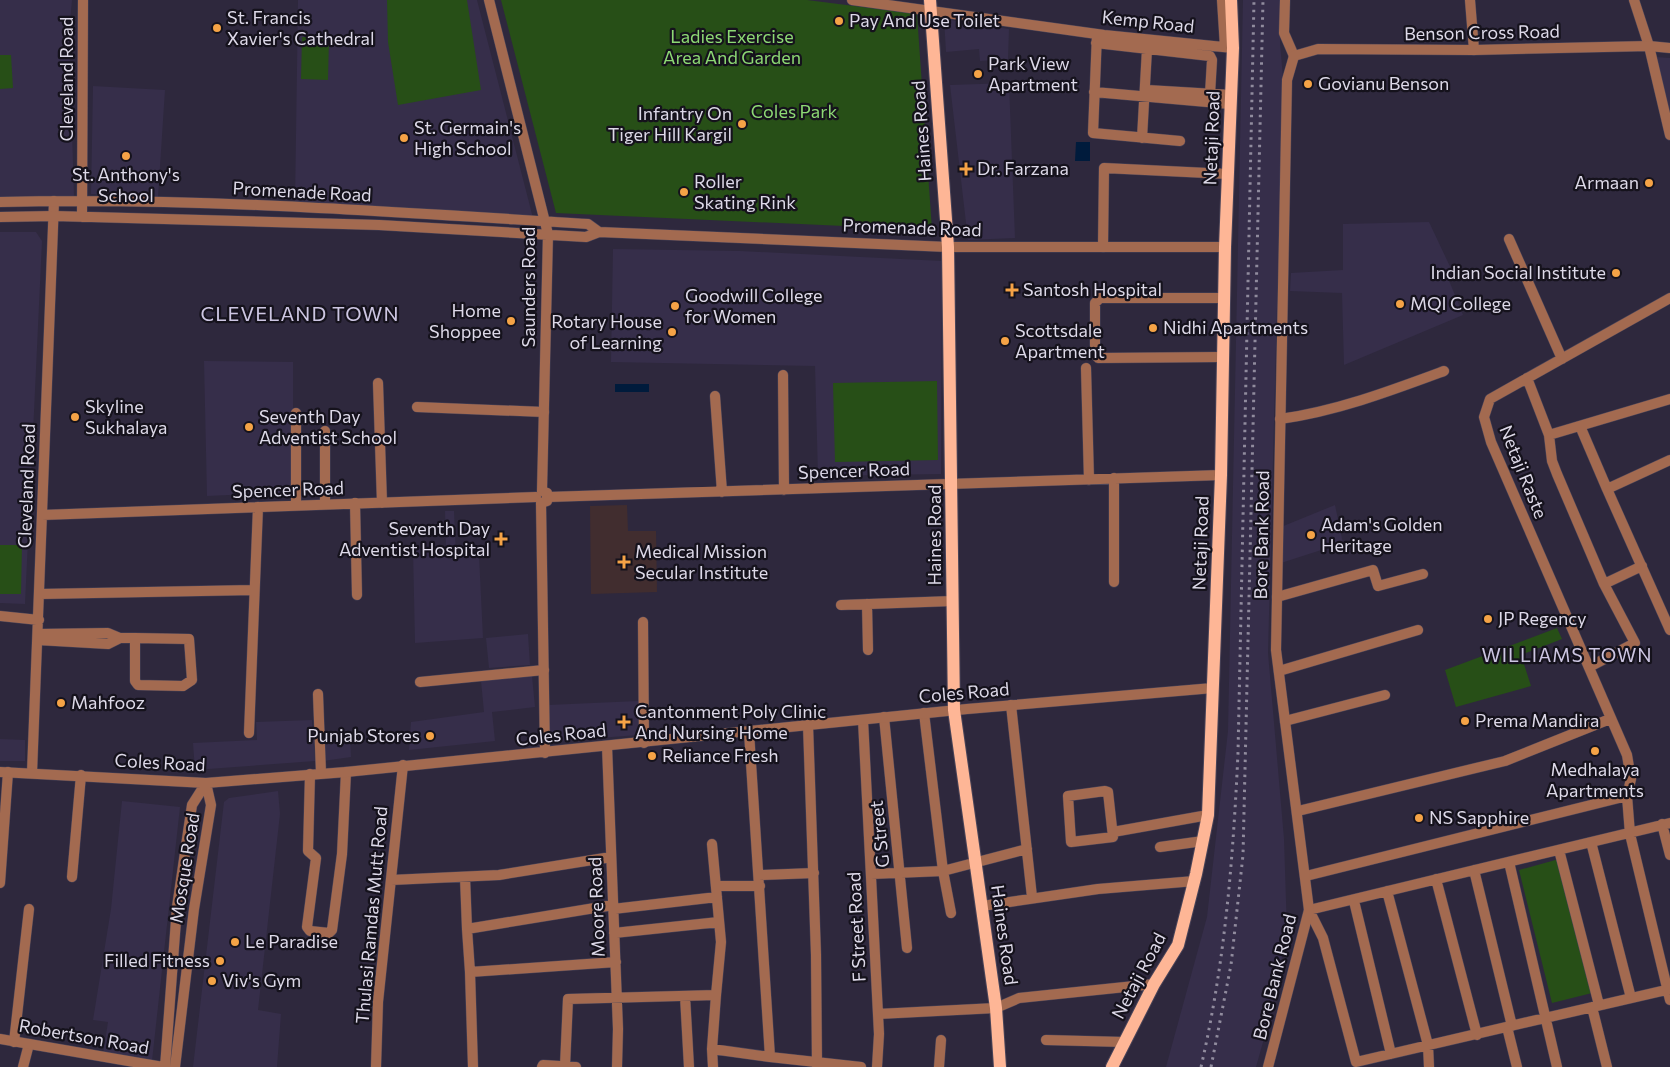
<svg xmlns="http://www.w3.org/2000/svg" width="1670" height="1067" font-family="Commissioner,sans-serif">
  <rect width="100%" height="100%" fill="#2e283d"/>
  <path fill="#362e4a" d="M0 0H72L69 33 74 197 0 198Z
    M298 0H477L533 218 295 202Z
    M1243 0H1280V43L1283 78 1268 653 1284 839 1287 932 1269 1021 1256 1067H1166L1207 917 1228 731Z
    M944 19 1009 29 1008 59 980 61 979 49 946 52Z
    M1655 57 1670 58V120Z
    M1009 83 1015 238 968 240 950 85Z
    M93 86 165 90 158 197 91 194Z
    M1429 222 1454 275 1448 278 1463 315 1344 365 1342 293 1290 291 1291 273 1343 270V224Z
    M0 232H36L42 241 25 604 0 603Z
    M613 249 740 251 942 261 941 474 818 476 815 366 611 362Z
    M204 361 293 362V492L207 496Z
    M1335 505 1343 543 1281 563V527Z
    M445 511H454L456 556 479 555 483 638 415 643 413 549 446 547Z
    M528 634 530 665 489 668 486 638Z
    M532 676 535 707 492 712 495 741 409 750 411 722 484 712 481 681Z
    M638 701V735L547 742 548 705Z
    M312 720 315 761 195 770 193 743 257 740 256 722Z
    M350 737 351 757 323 761 321 738Z
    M0 739 25 740V761H0Z
    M278 791 280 814 258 1010 281 1014 277 1067H193L224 802 229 798Z
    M122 801 180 807 152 1061 103 1054 108 1022 93 1020 111 909Z"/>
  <path fill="#412d2f" d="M627 505 628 531H656L657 592 591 594 590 506Z"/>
  <path fill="#274f17" d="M387 0H467L481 90 398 105 388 42Z
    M501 0H807L917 14 932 230 556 213Z
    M302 37 329 38 328 80 301 79Z
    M0 55H11L13 88 0 89Z
    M937 381 938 460 835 462 833 383Z
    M0 545H22L21 594H0Z
    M1557 628 1562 639 1521 655 1531 686 1456 707 1445 670Z
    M1559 859 1592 993 1552 1003 1519 870Z"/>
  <path fill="#001b3c" d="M1076 142H1090V161H1075Z
    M615 384H649V392H615Z"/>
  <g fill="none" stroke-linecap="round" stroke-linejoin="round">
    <g stroke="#4a4458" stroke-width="11">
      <path id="minor" d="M852 0 1104 35 1233 48
        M1222 0 1225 47
        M1285 0 1284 33 1294 56
        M1470 0 1474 50
        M1634 0 1649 46 1670 135
        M1097 34 1093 133 1180 141
        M1096 43 1210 56 1212 60 1210 94
        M1147 90 1231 95
        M1094 92 1230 104
        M1142 138 1147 49
        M1509 239 1562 359
        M1103 247 1104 168 1228 174
        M1670 298 1490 399 1484 417 1491 442 1627 755 1631 779 1627 796 1630 834 1670 1000
        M1222 357 1098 358 1095 353V303L1100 298H1224
        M1086 368 1089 480
        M783 375 784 490
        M1527 378 1549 435 1552 461 1557 474 1604 584 1635 643 1589 667
        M378 383 382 503
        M715 396 722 492
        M417 407 544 412
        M296 413V505
        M1280 419C1337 411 1390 391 1444 371
        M1580 426 1607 489
        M325 431V504
        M1549 435 1670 399
        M1670 460 1607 489 1670 630
        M548 497 1221 475
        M355 503 357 595
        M42 515 536 497
        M1114 582V478
        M1604 584 1642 566
        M40 594 254 590
        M1277 597 1373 570 1378 586 1423 574
        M867 604 868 650
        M841 605 953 601
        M0 616 39 620
        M643 622 644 743
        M39 634 108 633 120 638
        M38 640 108 644 120 638H135V681L138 685 183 686 192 680 189 639 135 638
        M1279 671 1418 630
        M420 682 544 670
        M318 694 321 773
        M1011 705 1032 897
        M924 713 943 871 951 913
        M884 717 907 948
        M863 720 879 1034 877 1067
        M1285 721 1385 695
        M808 725 816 955 817 1067
        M249 733 258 507
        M607 746 618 1029 617 1067
        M32 773 54 201
        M310 774 308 851 316 858 307 927 310 931 329 933 332 930 342 854 346 772
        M1105 791 1108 792 1113 837 1071 842 1068 796Z
        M1298 811 1505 761 1610 719
        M1670 823 1309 910 1323 938 1356 1062 1670 989
        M1662 824 1670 855
        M1113 832 1208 815
        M1591 842 1631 998
        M712 844 721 942 716 995
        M1160 847 1203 841
        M1559 850 1599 1005
        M1509 862 1557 1067
        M1474 870 1512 1026
        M871 874 943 871 1027 849
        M759 875 814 873
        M1306 876 1627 796
        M72 877 81 775
        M465 877 467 929
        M1436 879 1477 1035
        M391 880 499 875 611 857
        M0 883 8 772
        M718 886H760
        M1387 891 1428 1045 1429 1067
        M1354 901 1391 1054
        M982 906 1098 889 1195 881
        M613 909 717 897
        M614 933 719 922
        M470 972 467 929 613 905
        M685 996 689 1067
        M1592 1007 1607 1067
        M878 1014 996 1008 1019 998 1154 984
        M1507 1027 1517 1067
        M1046 1040 1124 1042
        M14 1042 29 909
        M770 1057 861 1067
        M565 1066 568 999 716 995 712 1049
        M23 1067 29 1044
        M376 1067 378 1002 403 765
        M473 1067 470 972 616 962
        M542 1067 543 1065 576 1067
        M713 1067 712 1049 770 1057 749 732
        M939 1067 941 1040"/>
    </g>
    <g stroke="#4a4458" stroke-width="11">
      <path id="tertiary" d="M489 0 548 234 542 491
        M0 202C196 197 393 212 588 224L599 232
        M0 217 54 216 379 225 586 237 599 232 948 247H1225
        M82 217 83 0
        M541 503 545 753
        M541 503 547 501V493L542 491
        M0 772 206 783 346 772 967 709 1213 688
        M0 1039 163 1067
        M165 1067 177 907 192 805 206 783
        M175 1067 194 909 211 805 206 783
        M1268 1067 1309 910 1276 650 1287 80 1294 56 1318 49 1474 50 1649 46 1670 48"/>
    </g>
    <g stroke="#4a4458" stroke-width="14">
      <path id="primary" d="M930 0 948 247 954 710 996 1008 1000 1067
        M1112 1067 1154 984 1178 945 1196 874 1208 815 1221 475 1225 247 1233 48 1231 0"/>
    </g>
    <use href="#minor" stroke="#a36a50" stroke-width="10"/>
    <use href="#tertiary" stroke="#a36a50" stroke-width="10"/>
    <use href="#primary" stroke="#feb696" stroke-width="12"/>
    <path stroke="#918c9e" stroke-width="3" stroke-dasharray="2.5 5" stroke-linecap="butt" d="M1201 1067C1225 962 1233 861 1238 753L1254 0
      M1211 1067 1231 965 1243 855 1263 0"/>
  </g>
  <g fill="#f5a346" stroke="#15121c" stroke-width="2">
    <circle cx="839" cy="21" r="5"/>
    <circle cx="217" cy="28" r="5"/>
    <circle cx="978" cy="74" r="5"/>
    <circle cx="1308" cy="84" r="5"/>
    <circle cx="742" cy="124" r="5"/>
    <circle cx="404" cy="138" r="5"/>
    <circle cx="126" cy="156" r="5"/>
    <path d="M963.5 161.5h5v5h5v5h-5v5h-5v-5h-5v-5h5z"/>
    <circle cx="1649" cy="183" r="5"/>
    <circle cx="684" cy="192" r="5"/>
    <circle cx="1616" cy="273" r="5"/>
    <path d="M1009.5 282.5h5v5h5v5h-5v5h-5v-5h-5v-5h5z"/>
    <circle cx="1400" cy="304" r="5"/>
    <circle cx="675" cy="306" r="5"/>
    <circle cx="511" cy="321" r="5"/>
    <circle cx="1153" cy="328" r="5"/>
    <circle cx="672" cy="332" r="5"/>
    <circle cx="1005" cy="341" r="5"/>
    <circle cx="75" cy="417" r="5"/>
    <circle cx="249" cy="427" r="5"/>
    <circle cx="1311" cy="535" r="5"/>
    <path d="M498.5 531.5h5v5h5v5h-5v5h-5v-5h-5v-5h5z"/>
    <path d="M621.5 554.5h5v5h5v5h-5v5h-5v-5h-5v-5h5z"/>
    <circle cx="1488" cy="619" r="5"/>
    <circle cx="61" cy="703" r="5"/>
    <circle cx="1465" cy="721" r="5"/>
    <path d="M621.5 714.5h5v5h5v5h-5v5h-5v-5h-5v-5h5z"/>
    <circle cx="430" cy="736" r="5"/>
    <circle cx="1595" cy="751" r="5"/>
    <circle cx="652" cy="756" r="5"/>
    <circle cx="1419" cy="818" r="5"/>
    <circle cx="235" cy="942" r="5"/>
    <circle cx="220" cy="961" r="5"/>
    <circle cx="212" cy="981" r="5"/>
  </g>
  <g text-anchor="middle" stroke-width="4.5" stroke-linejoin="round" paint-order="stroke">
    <g font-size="18" fill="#ddd9e8" stroke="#15121c" text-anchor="start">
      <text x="227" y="24">St. Francis<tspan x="227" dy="21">Xavier's Cathedral</tspan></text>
      <text x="849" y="27">Pay And Use Toilet</text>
      <text x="988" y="70">Park View<tspan x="988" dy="21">Apartment</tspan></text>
      <text x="1318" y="90">Govianu Benson</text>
      <text x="732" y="120" text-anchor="end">Infantry On<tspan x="732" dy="21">Tiger Hill Kargil</tspan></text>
      <text x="414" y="134">St. Germain's<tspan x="414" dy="21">High School</tspan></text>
      <text x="977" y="175">Dr. Farzana</text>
      <text x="126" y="181" text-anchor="middle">St. Anthony's<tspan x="126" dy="21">School</tspan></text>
      <text x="694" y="188">Roller<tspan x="694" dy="21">Skating Rink</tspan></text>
      <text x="1639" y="189" text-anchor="end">Armaan</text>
      <text x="1606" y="279" text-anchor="end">Indian Social Institute</text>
      <text x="1023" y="296">Santosh Hospital</text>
      <text x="685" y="302">Goodwill College<tspan x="685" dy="21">for Women</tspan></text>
      <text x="1410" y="310">MQI College</text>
      <text x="501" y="317" text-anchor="end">Home<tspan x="501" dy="21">Shoppee</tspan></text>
      <text x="662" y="328" text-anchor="end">Rotary House<tspan x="662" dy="21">of Learning</tspan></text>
      <text x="1163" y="334">Nidhi Apartments</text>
      <text x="1015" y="337">Scottsdale<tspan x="1015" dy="21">Apartment</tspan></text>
      <text x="85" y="413">Skyline<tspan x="85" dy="21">Sukhalaya</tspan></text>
      <text x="259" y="423">Seventh Day<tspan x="259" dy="21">Adventist School</tspan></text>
      <text x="1321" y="531">Adam's Golden<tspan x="1321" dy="21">Heritage</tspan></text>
      <text x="490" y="535" text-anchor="end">Seventh Day<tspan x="490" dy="21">Adventist Hospital</tspan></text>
      <text x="635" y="558">Medical Mission<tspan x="635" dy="21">Secular Institute</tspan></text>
      <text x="1498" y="625">JP Regency</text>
      <text x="71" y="709">Mahfooz</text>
      <text x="635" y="718">Cantonment Poly Clinic<tspan x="635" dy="21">And Nursing Home</tspan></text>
      <text x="1475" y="727">Prema Mandira</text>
      <text x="420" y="742" text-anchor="end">Punjab Stores</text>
      <text x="662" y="762">Reliance Fresh</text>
      <text x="1595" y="776" text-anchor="middle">Medhalaya<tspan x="1595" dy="21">Apartments</tspan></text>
      <text x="1429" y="824">NS Sapphire</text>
      <text x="245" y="948">Le Paradise</text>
      <text x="210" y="967" text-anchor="end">Filled Fitness</text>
      <text x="222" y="987">Viv's Gym</text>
    </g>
    <g font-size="18" fill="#ddd9e8" stroke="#15121c">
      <text transform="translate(1148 22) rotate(6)" y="6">Kemp Road</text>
      <text transform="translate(1482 33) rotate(-1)" y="6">Benson Cross Road</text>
      <text transform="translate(67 79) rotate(-90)" y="6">Cleveland Road</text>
      <text transform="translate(922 131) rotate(-94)" y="6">Haines Road</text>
      <text transform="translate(1212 138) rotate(-88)" y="6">Netaji Road</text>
      <text transform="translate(302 192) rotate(3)" y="6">Promenade Road</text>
      <text transform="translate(912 228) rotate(2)" y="6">Promenade Road</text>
      <text transform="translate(529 287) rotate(-90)" y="6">Saunders Road</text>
      <text transform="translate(854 471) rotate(-2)" y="6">Spencer Road</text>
      <text transform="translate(1523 472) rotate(68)" y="6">Netaji Raste</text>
      <text transform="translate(27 486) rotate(-88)" y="6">Cleveland Road</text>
      <text transform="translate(288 490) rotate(-2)" y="6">Spencer Road</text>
      <text transform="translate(935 535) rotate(-90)" y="6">Haines Road</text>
      <text transform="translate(1262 535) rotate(-89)" y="6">Bore Bank Road</text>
      <text transform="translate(1201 543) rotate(-88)" y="6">Netaji Road</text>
      <text transform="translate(964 693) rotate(-5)" y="6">Coles Road</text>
      <text transform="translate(561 735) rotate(-6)" y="6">Coles Road</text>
      <text transform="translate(160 763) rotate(3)" y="6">Coles Road</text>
      <text transform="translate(880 834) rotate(-96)" y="6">G Street</text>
      <text transform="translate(185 868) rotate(-81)" y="6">Mosque Road</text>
      <text transform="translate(597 907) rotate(-92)" y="6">Moore Road</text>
      <text transform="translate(372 915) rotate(-85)" y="6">Thulasi Ramdas Mutt Road</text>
      <text transform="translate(857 927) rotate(-93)" y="6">F Street Road</text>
      <text transform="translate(1004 935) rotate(82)" y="6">Haines Road</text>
      <text transform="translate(1139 976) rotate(-62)" y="6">Netaji Road</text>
      <text transform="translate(1275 977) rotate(-76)" y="6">Bore Bank Road</text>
      <text transform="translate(84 1037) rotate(10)" y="6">Robertson Road</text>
    </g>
    <g font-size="18" fill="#8dd974" stroke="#15121c">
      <text x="732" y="43">Ladies Exercise<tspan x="732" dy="21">Area And Garden</tspan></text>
      <text x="794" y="118">Coles Park</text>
    </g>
    <g font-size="19" letter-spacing="1" fill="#cdc6e2" stroke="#15121c">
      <text x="1567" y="662">WILLIAMS TOWN</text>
    </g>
    <g font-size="20" letter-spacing="1" fill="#cdc6e2" stroke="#15121c">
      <text x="300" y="321">CLEVELAND TOWN</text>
    </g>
  </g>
</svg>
